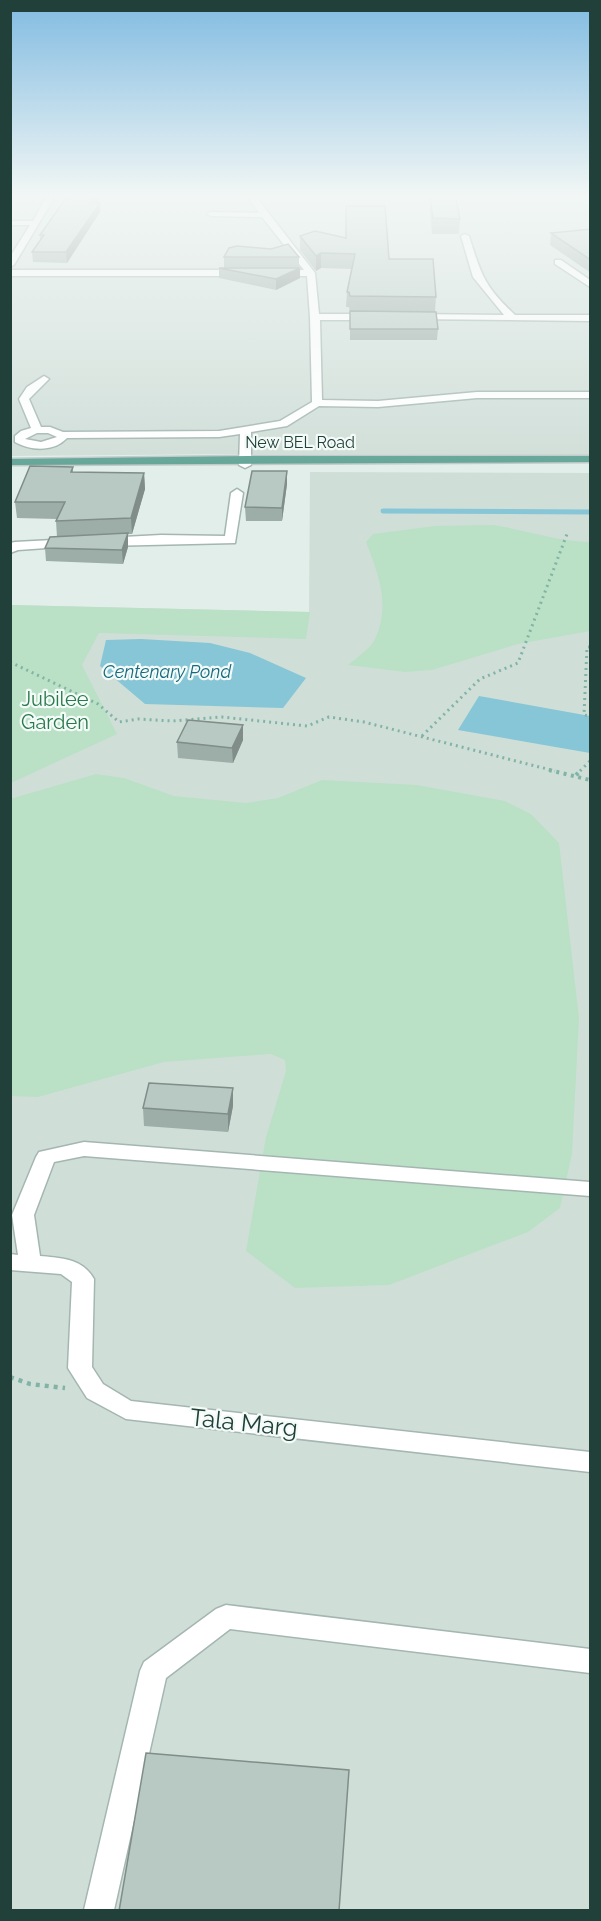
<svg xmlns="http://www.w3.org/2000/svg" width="601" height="1921" font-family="Raleway,sans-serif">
  <rect width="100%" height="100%" fill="#e2eee9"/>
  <path fill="#d0ded8" d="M10 198H550L590 219V455L242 454 11 456Z
    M310 472 590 473V1910H11V605L309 612Z"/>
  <path fill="#bae0c6" d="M550 198H590V219Z
    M493 525C526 530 557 541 590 542V631L518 644 432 670 405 672 348 665C356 658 371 648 375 639 391 604 378 574 366 542L373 534 435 526Z
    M11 605 310 612 306 639 99 633 82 665 117 734 11 783Z
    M96 774 124 778 174 796 246 803 278 798 322 780 417 785 505 801 531 814 559 843 579 1018 572 1154 560 1208 528 1232 389 1285 295 1288 246 1251 266 1137 286 1071 285 1060 271 1054 164 1062 38 1097 11 1096 10 799Z"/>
  <path fill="#87c6d6" d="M141 639 210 643 250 653 306 678 283 708 145 704 100 666 106 640Z
    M479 696 590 716V753L458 730Z"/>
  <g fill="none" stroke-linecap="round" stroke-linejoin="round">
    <path stroke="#87c6d6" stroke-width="5" d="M383 511 590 512"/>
    <g stroke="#a4b6b1" stroke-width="3">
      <path id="minor" d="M46 198H54L14 265 10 267V257L30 225H11L10 221H33Z
        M249 198H257L315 273 319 314H373L378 317 373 320H320L322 400 378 401 477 392H590V398H477L378 407 319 406 287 426 251 432V465L245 468 239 465 240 434 219 437 67 438C54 452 31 451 15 442V436L21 431 31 428 19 399 27 387 44 376 49 379 29 399 41 427H50L63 432 219 431 280 421 312 402 310 317 307 276H276L272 273 276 270H304L262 217 211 216 207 214 211 212 259 213ZM37 433H48L57 437 41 442 25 439Z
        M465 234 469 236C481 275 485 287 515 315H590V321L410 319 408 317 413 314 504 315 473 277 461 236Z
        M555 260H561L590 280V287L555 264Z
        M10 270H243L247 273 243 276H10Z
        M237 489 243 493 235 543 104 546 98 542 104 538 161 535 225 536 231 493Z
        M71 539 77 543 75 546 18 550 10 553V543L15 542Z
        M84 1142 590 1182V1196L84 1156 54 1162 34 1215 40 1256C61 1258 82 1258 94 1279L92 1367 103 1384 131 1401 590 1452V1472L126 1419 87 1398 68 1368 72 1282 61 1274 10 1270V1254L18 1255 12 1215 36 1157 39 1152Z
        M226 1605 590 1649V1673L230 1629 166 1678 114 1910H84L140 1671 144 1662 216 1609Z"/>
    </g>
    <g stroke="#c1cac8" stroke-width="3">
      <path id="major" d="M247 456H590V462L10 465V459Z"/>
    </g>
    <path stroke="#81b4a6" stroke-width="3" stroke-dasharray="2 4" stroke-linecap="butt" d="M590 647H587L584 715 590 716
      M10 662 98 704 119 722 138 719 172 721 222 717 307 726 329 717 364 722 555 771
      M422 736 480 679 518 663 567 534
      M580 771 590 761"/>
    <path stroke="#81b4a6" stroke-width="4" stroke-dasharray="3 4.5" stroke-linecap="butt" d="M549 770 590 780
      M576 775 581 770"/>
    <path stroke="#81b4a6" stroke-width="4.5" stroke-dasharray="4 5" stroke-linecap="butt" d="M10 1377 30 1384 65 1388"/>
    <use href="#minor" fill="#fff" fill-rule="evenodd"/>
    <use href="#major" fill="#64a698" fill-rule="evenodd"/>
  </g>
  <path fill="#9dada7" d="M66 198H100L97 203H100V212L67 263 33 262 32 252 40 241V235Z
    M430 198 460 219 459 234H432L430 212Z
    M591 229V273L550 245 551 233Z
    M300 236 346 238 389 259 436 297 435 312 438 329 437 340H350V312L349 307H346L347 292 351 269 321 268 316 271 300 250Z
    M224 257H299V268H224Z
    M219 268 300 278 276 290 219 278Z
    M73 467V472L144 473 145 489 132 534H128V547L123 564 46 561 45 548 57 537 56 521 57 519 17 518 15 502Z
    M287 484 282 521H246L245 507Z
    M243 725V740L233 763 178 758 177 742Z
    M233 1106 228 1132 144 1126 143 1108Z"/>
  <path fill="#808d88" d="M94 198H100L91 212V203Z
    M100 203V212L67 263 66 252Z
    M321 253V268L316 271V256Z
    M300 268V278L276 290V279Z
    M287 471V484L282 521V508Z
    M144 473 145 489 132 534 131 518Z
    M128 533V547L123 564 122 550Z
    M243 725V740L233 763 232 748Z
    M233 1088V1106L228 1132V1114Z"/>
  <path fill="#b7c9c2" stroke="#808d88" stroke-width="1.5" d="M66 198H94L91 203H100L66 252H32L44 235H40Z
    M430 198H456L460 219 433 218Z
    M346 206H385L389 259H433L436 297 350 296 349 292H347L355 254 321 253 316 256 300 236 315 231 346 238Z
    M591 229V260L551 233Z
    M288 244 299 257H224L229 248 237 246 271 249Z
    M219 268H300L276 279Z
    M350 311 436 312 438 329H350Z
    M30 466 73 467 71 472 144 473 131 518 56 521 65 502H15Z
    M252 471H287L282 508 245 507Z
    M128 533 122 550 45 548 50 537Z
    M188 720 243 725 232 748 177 742Z
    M149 1083 233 1088 228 1114 143 1108Z
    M146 1753 349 1770 339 1911H119Z"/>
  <linearGradient id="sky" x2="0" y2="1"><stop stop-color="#81bbe1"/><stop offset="0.42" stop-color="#f2f7f5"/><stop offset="1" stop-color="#f2f7f5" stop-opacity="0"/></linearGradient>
  <rect width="601" height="467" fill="url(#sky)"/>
  <g text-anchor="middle" stroke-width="4.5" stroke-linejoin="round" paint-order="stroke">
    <g font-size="16" fill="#214039" stroke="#f3faf7">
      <text x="300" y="448">New BEL Road</text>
    </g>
    <g font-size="18" font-style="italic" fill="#166a81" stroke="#f3faf7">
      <text x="167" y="678">Centenary Pond</text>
    </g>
    <g font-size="20" fill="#287a4c" stroke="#f3faf7">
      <text x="55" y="706">Jubilee<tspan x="55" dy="23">Garden</tspan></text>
    </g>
    <g font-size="24" fill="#214039" stroke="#f3faf7">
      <text transform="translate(244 1423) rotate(6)" y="8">Tala Marg</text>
    </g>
  </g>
  <rect width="601" height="1921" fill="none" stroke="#214039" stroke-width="24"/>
</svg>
